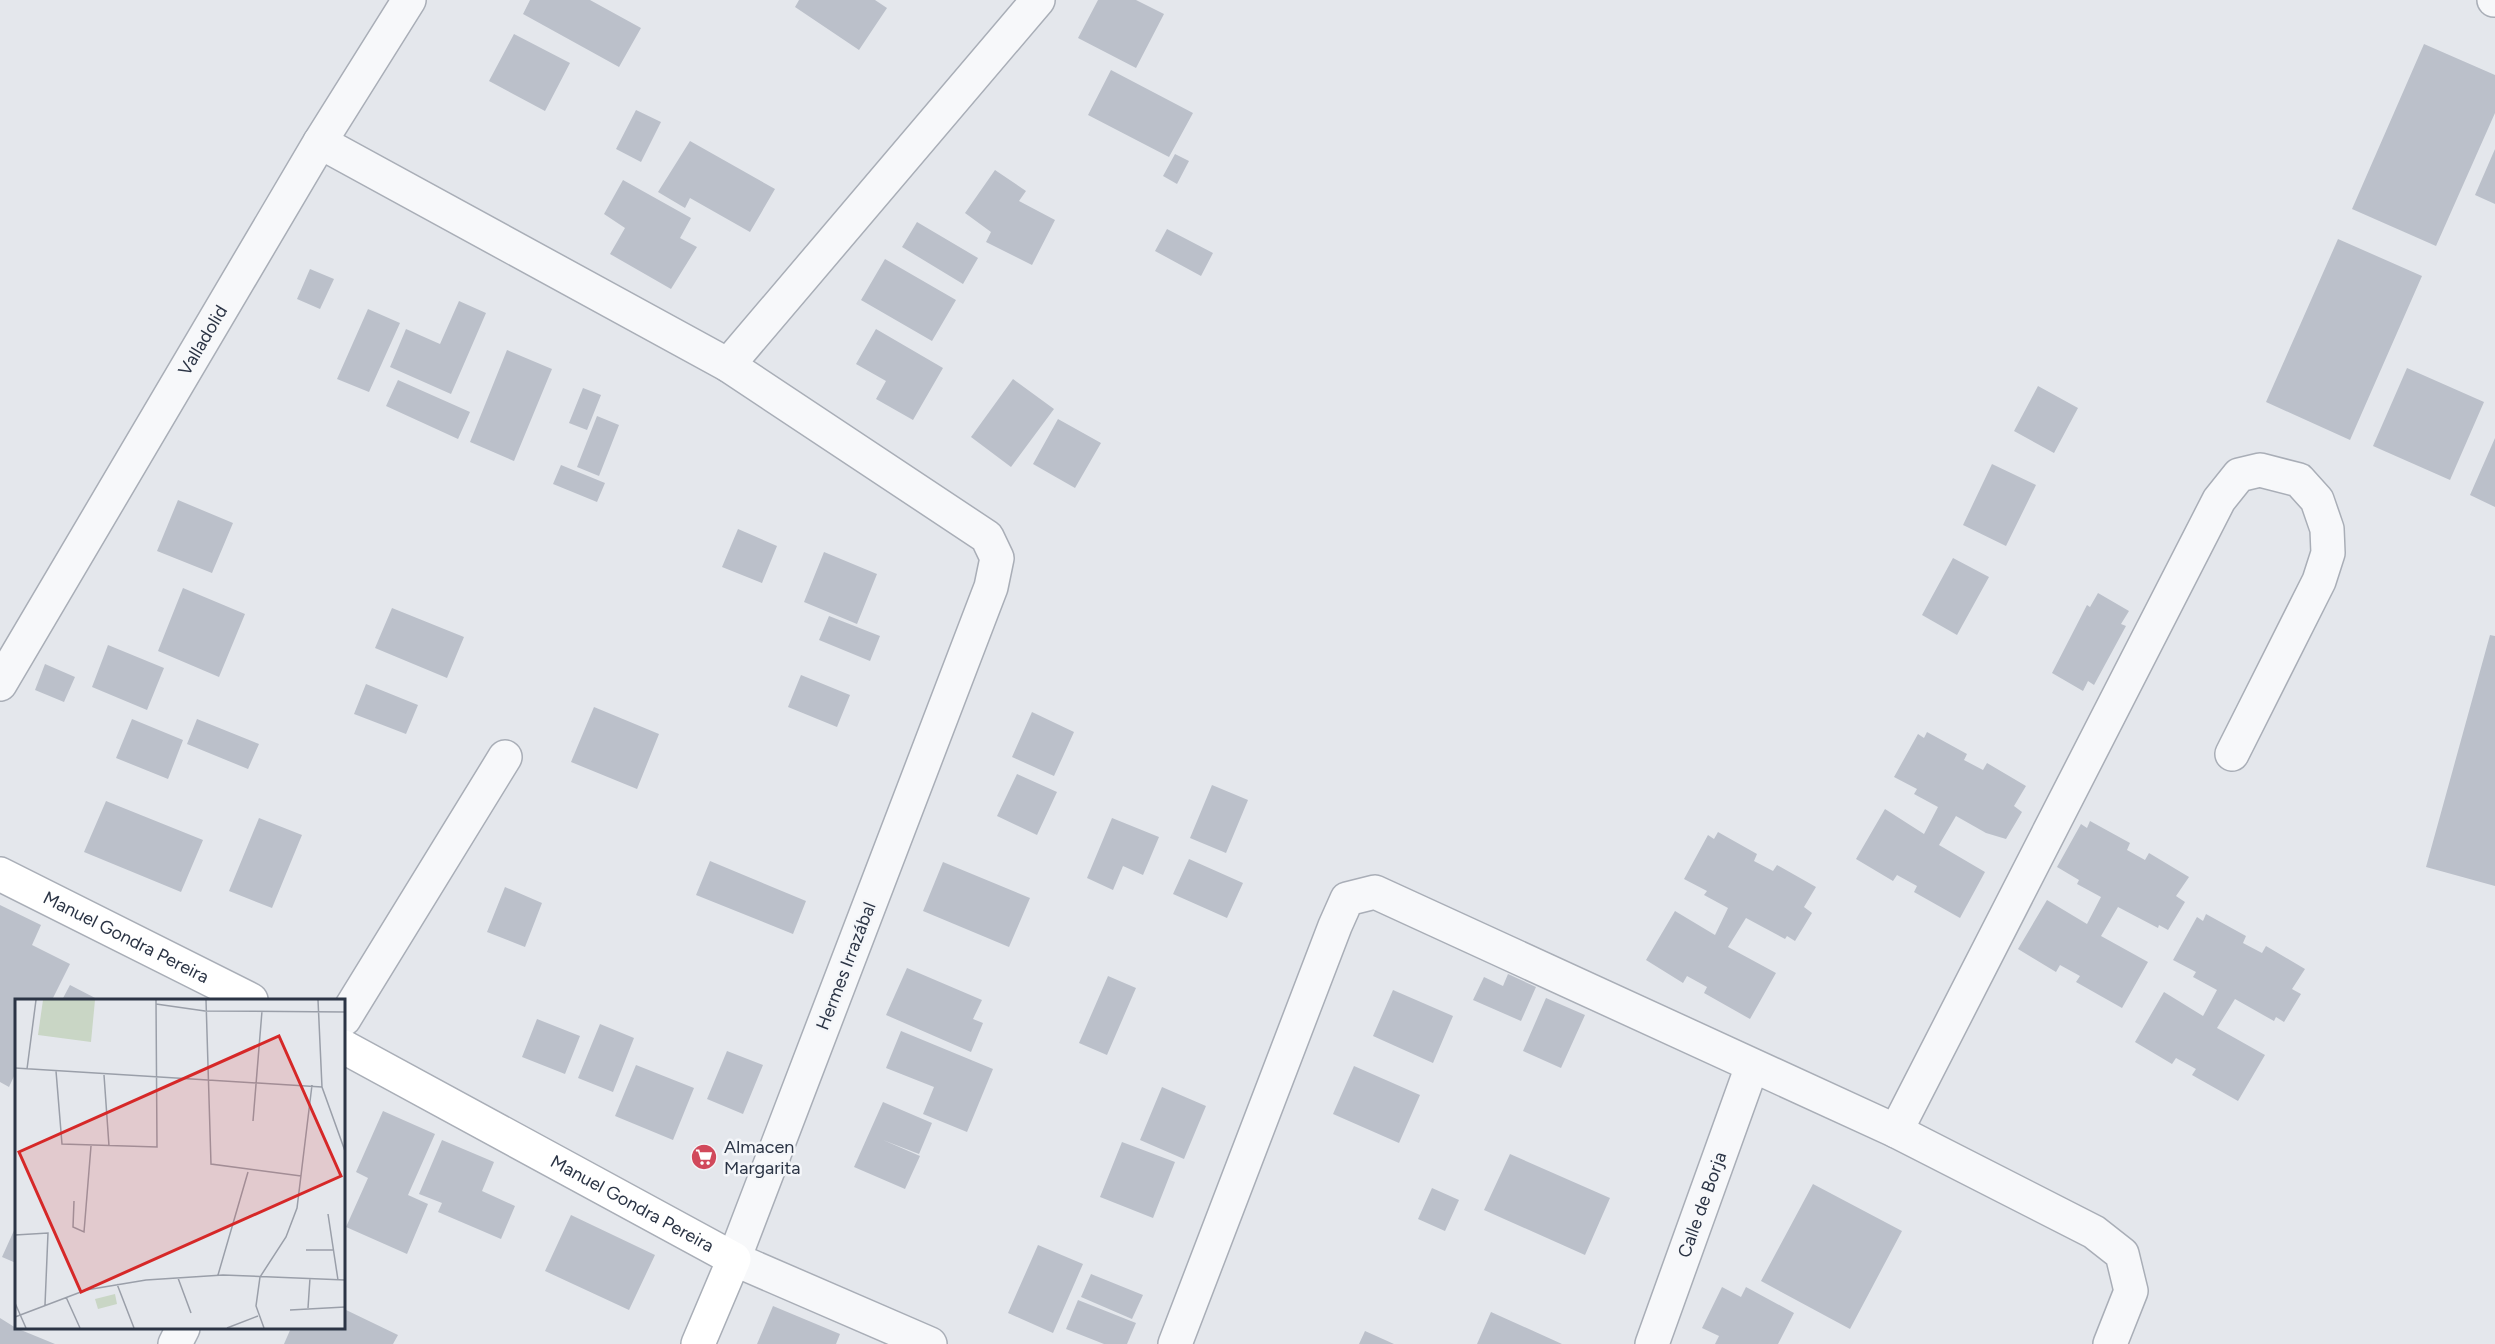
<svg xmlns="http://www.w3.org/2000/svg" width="2495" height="1344" font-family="Figtree,sans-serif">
  <rect width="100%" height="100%" fill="#e4e7ec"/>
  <path fill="#bbc0ca" d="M530 0H590L641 28 619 67 523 14Z
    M799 0H875L887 8 859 50 795 7Z
    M1098 0H1136L1164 14 1136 68 1078 38Z
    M514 34 570 63 545 111 489 81Z
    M2424 44 2495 75V113L2436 246 2352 209Z
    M1111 70 1193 113 1169 157 1088 115Z
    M636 110 661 122 641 162 616 149Z
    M690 141 775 189 750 232 690 198 685 208 658 192Z
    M2495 149V204L2475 195Z
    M1175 154 1189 161 1177 184 1163 176Z
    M995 170 1026 191 1019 201 1055 220 1032 265 986 242 991 232 965 213Z
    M623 180 691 218 680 238 697 247 671 289 610 254 625 228 604 214Z
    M917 222 978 258 963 284 902 247Z
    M1167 229 1213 253 1201 276 1155 251Z
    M2338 239 2422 276 2350 440 2266 402Z
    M885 259 956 300 932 341 861 300Z
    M310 269 334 279 320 309 297 299Z
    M459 301 486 313 451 394 390 367 406 329 440 344Z
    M368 309 400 323 369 392 337 379Z
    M876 329 943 368 913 420 876 399 886 381 856 364Z
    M507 350 552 369 514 461 470 442Z
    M2407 368 2484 402 2450 480 2373 446Z
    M1013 379 1054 409 1011 467 971 437Z
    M398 380 470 412 458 439 386 406Z
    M2038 386 2078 408 2054 453 2014 431Z
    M583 388 601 395 587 430 569 423Z
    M597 416 619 425 599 476 577 467Z
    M1058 419 1101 443 1075 488 1033 464Z
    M2495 438V507L2470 495Z
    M1992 464 2036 485 2006 546 1963 525Z
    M561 465 605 483 597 502 553 484Z
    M178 500 233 523 212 573 157 551Z
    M738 529 777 546 762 583 722 567Z
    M824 552 877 574 857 624 804 602Z
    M1953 558 1989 577 1957 635 1922 615Z
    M183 588 245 614 219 677 158 651Z
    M2098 593 2129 611 2121 624 2126 626 2094 685 2088 681 2083 691 2052 673 2087 605 2090 607Z
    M392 608 464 637 447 678 375 648Z
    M829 616 880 636 870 661 819 640Z
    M2490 635 2495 636V886L2426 867Z
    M108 645 164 668 147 710 92 687Z
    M45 664 75 677 64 702 35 690Z
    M801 675 850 695 837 727 788 707Z
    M366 684 418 705 406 734 354 714Z
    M594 707 659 734 637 789 571 762Z
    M1032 712 1074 732 1054 776 1012 757Z
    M132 719 183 740 168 779 116 758Z
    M197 719 259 744 248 769 187 744Z
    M1927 732 1967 754 1964 760 1983 770 1987 763 2026 786 2014 806 2022 812 2006 839 1986 833 1956 816 1939 845 1985 872 1960 918 1914 892 1917 886 1897 875 1893 881 1856 859 1885 809 1924 834 1938 807 1914 794 1917 789 1894 777 1918 734 1924 738Z
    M1017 774 1057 792 1037 835 997 816Z
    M1212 785 1248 800 1226 853 1190 838Z
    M106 801 203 840 181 892 84 852Z
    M259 818 302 835 272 908 229 891Z
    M1112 818 1159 837 1143 875 1123 866 1113 890 1087 878Z
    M2090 821 2130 843 2127 850 2145 860 2149 853 2189 877 2176 896 2185 902 2168 930 2159 925 2158 928 2118 907 2101 936 2148 962 2122 1008 2076 982 2080 976 2060 965 2056 972 2018 949 2047 900 2087 924 2101 897 2077 884 2079 880 2057 867 2081 824 2087 828Z
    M1718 832 1757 854 1754 861 1773 871 1777 865 1816 887 1804 907 1812 913 1795 941 1787 936 1785 939 1746 918 1728 947 1776 973 1750 1019 1704 993 1707 987 1687 976 1683 983 1646 960 1675 911 1715 935 1728 908 1704 895 1707 891 1684 879 1708 835 1714 839Z
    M1189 859 1243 883 1227 918 1173 894Z
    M710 861 806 901 793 934 696 895Z
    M943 862 1030 898 1009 947 923 911Z
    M505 887 542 903 525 947 487 932Z
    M0 905 41 925 32 945 70 964 52 1000H16V1072L9 1087 0 1082Z
    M2206 914 2246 936 2243 943 2262 953 2266 946 2305 969 2292 989 2301 994 2284 1022 2276 1017 2274 1021 2265 1016 2235 999 2217 1028 2265 1055 2238 1101 2192 1075 2196 1069 2176 1058 2172 1064 2135 1042 2164 992 2203 1016 2217 990 2193 977 2196 972 2173 960 2197 917 2203 921Z
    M907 968 982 1000 973 1019 983 1023 971 1052 886 1015Z
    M1508 974 1536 987 1521 1021 1473 1000 1484 977 1503 986Z
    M1108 976 1136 988 1107 1055 1079 1043Z
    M70 985 99 1000H62Z
    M1393 990 1453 1016 1433 1063 1373 1036Z
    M1546 998 1585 1015 1561 1068 1523 1051Z
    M537 1019 580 1036 565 1074 522 1057Z
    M600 1024 634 1038 613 1092 578 1078Z
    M901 1031 993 1069 967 1132 923 1114 934 1087 886 1068Z
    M727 1051 763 1065 743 1114 707 1099Z
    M636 1065 694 1088 673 1140 615 1116Z
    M1354 1066 1420 1095 1399 1143 1333 1114Z
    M1162 1087 1206 1106 1184 1159 1140 1140Z
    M883 1102 932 1123 919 1154 883 1140 920 1156 905 1189 854 1167Z
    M383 1111 435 1134 408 1195 428 1204 407 1254 346 1227 368 1178 356 1172Z
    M442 1140 494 1162 482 1191 515 1206 501 1239 438 1212 442 1203 419 1194Z
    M1122 1142 1175 1162 1153 1218 1100 1197Z
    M1510 1154 1610 1198 1585 1255 1484 1210Z
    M1813 1184 1902 1231 1850 1329 1761 1281Z
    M1432 1188 1459 1200 1445 1231 1418 1219Z
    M571 1215 655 1255 629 1310 545 1271Z
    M16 1226V1263L2 1257Z
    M1038 1245 1083 1264 1053 1333 1008 1313Z
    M1091 1274 1143 1295 1132 1319 1081 1297Z
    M1722 1287 1741 1297 1746 1287 1794 1313 1778 1344H1715L1719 1336 1702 1328Z
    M1078 1300 1136 1323 1127 1344H1104L1066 1329Z
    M773 1306 840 1334 836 1344H757Z
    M344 1309 398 1335 393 1344H284L291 1328H344Z
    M1491 1312 1562 1344H1477Z
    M0 1318 16 1328 55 1344H0Z
    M1365 1331 1394 1344H1359Z"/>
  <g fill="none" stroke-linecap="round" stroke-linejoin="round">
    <g stroke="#a9aeb7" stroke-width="36">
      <g id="street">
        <path d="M2494 0H2495"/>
        <path d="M320 142 728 365 987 537 997 558 991 587 734 1259 930 1344"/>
        <path d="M728 365 1038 0"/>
        <path id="s1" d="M0 684 320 142 409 0"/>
        <path d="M344 1019 505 757"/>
        <path d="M1896 1131 2219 500 2239 475 2260 470 2299 480 2317 500 2327 529 2328 553 2319 581 2232 754"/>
        <path d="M175 1344 183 1328"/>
        <path d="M1175 1344 1335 926 1347 899 1375 892 1896 1131 2094 1232 2122 1254 2131 1291 2110 1344"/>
        <path id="s2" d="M1652 1344 1752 1066"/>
      </g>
    </g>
    <g stroke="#a9aeb7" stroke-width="36">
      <g id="secondary">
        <path id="s3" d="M0 874 251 1000"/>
        <path id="s4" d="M344 1047 734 1259 698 1344"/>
      </g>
    </g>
    <use href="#street" stroke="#f7f8fa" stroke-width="33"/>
    <use href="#secondary" stroke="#fff" stroke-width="33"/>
  </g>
  <defs>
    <g id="supermarket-disc" transform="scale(1.35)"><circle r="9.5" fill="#d1495b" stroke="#f4f6f9"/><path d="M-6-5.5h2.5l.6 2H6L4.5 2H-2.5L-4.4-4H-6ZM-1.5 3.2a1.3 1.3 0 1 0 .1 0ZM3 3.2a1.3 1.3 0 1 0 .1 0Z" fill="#fff"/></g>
  </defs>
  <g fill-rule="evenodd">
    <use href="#supermarket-disc" x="704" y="1157"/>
  </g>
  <g text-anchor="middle" stroke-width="5" stroke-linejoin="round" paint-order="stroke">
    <g font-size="18" fill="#2b3445" stroke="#f4f6f9">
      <text dy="6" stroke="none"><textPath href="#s1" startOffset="399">Valladolid</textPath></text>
      <text dy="6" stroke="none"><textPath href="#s3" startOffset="141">Manuel Gondra Pereira</textPath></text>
      <text transform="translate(846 966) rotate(-69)" y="6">Hermes Irrazábal</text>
      <text dy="6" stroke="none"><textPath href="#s4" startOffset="328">Manuel Gondra Pereira</textPath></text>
      <text dy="6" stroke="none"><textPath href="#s2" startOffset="148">Calle de Borja</textPath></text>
    </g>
    <g font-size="18" fill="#2b3445" stroke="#f4f6f9" text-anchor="start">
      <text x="724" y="1153">Almacen<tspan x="724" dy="21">Margarita</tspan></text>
    </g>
  </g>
  <g transform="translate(15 999)">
    <rect width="330" height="330" fill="#e4e7ec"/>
    <path d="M28 1H80L76 43 23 36ZM100 295 102 305 83 310 80 300Z" fill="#c9d6c5"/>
    <path fill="none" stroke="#9a9fa9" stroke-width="1.5" d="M191 1 196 165 286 177M303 1 307 88 330 152M141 5 190 12 330 13M0 69 307 88M12 70 21 1M41 72 47 145 142 148 141 1M89 76 94 147M238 122 247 12M59 202 58 228 69 233 76 147M313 215 323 281M0 236 33 234 30 306M291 251H319M203 276 233 173M163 279 176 314M102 285 119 329M51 298 65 329M0 304 11 329M293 309 295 279M275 311 330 308M0 318 71 291 131 281 208 276 330 281M212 329 243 317M249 329 241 307 245 278 271 238 282 209 297 86"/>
    <path fill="#d62828" fill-opacity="0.15" stroke="#d62828" stroke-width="3" d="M264 37 326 177 66 293 4 153Z"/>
    <rect width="330" height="330" fill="none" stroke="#2b3445" stroke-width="3"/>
  </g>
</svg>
